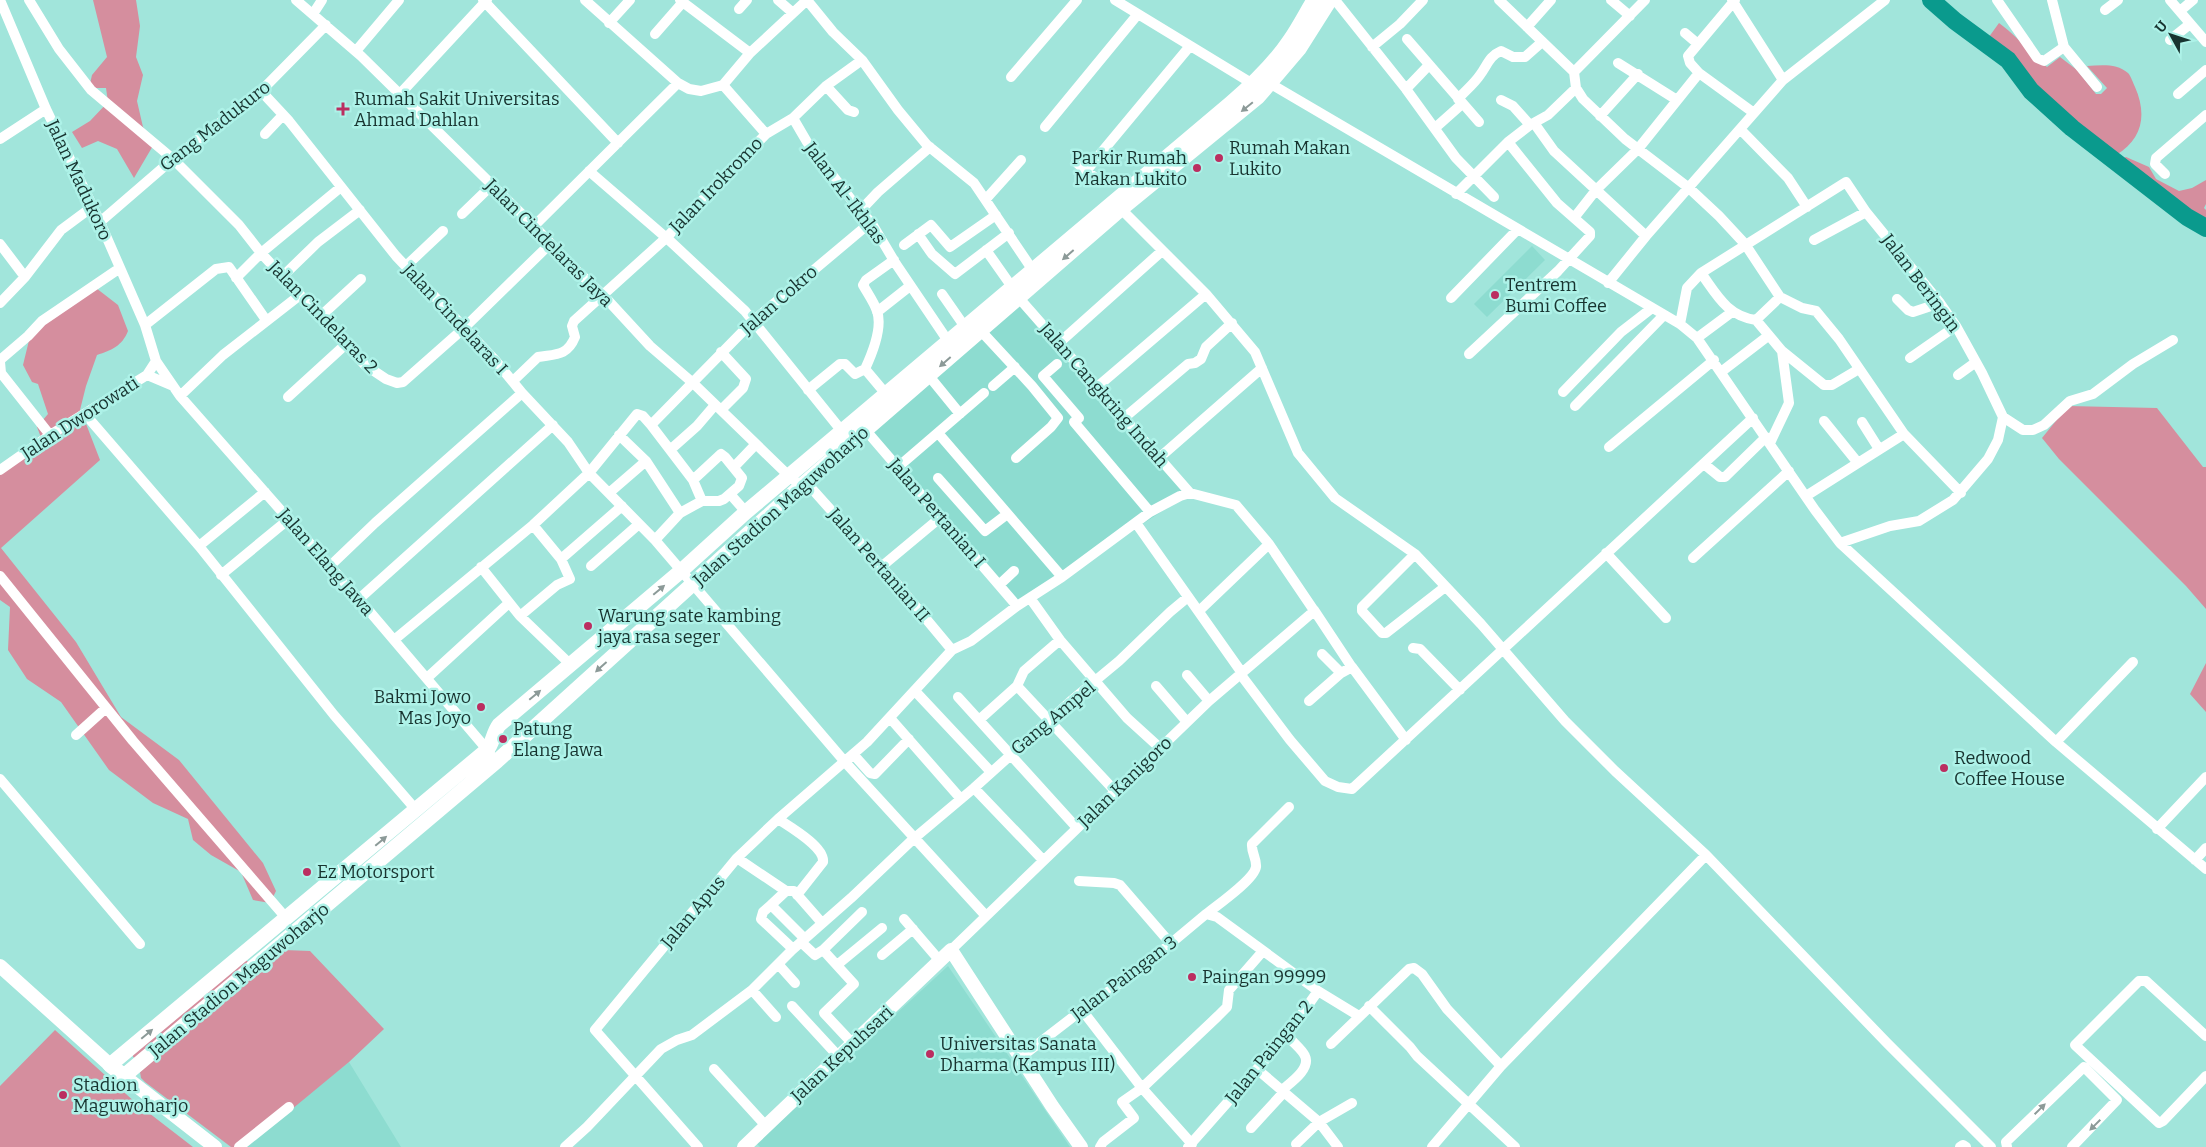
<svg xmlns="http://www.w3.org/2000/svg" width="2206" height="1147" font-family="Bitter,serif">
  <rect width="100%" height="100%" fill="#a1e5db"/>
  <path fill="#8ddcd0" d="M1532 246 1545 260 1487 317 1474 304Z
    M1019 298 1190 493 1017 606 866 430Z
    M948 966 1070 1147H760L756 1143Z
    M349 1062 401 1147H240Z"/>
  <path fill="#d58e9e" d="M93 0H136L140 26 136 57 143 75 137 101 143 127 154 144 134 178 117 149 98 141 82 148 72 132 90 121 108 102 106 88H89L92 75 107 57Z
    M1999 23C2017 36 2030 53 2047 67L2060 57 2077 70 2096 94H2101L2107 88 2087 66C2101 65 2117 63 2128 73 2131 76 2133 83 2135 87 2147 114 2143 139 2116 155L2102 146 2056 109 2036 91 2015 60 2003 50 1986 41Z
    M2126 157 2149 167 2156 179 2179 191 2192 188 2206 180V204L2204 208 2206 210V223L2192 215 2120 160Z
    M96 288 118 305 128 331C122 346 112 350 97 355L86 386 78 418 83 416 100 460 1 548 76 642 121 717 179 760 263 863 276 891 270 903 253 900 241 872 211 855 193 840 188 819 153 803 109 770 61 702 27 679 8 650 10 607 0 600V470L42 440 37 427 48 414 38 384 32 382 23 365 32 328Z
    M2068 406 2157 408 2203 467H2206V609L2186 586 2059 459 2042 438Z
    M2206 663V712L2190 694Z
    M284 950 310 951 384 1029 349 1062 246 1147H231L145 1082 141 1078 140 1072Z
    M246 960 248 962 135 1058 133 1057V1054Z
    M55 1030 136 1103 193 1147H0V1086Z"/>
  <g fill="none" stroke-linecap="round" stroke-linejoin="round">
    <path stroke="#0a9a8d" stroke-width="18" d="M1931 0 1955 21 2008 60 2031 91 2072 128 2187 217 2206 228"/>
    <path stroke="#fff" stroke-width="10" d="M0 0 46 109 100 222 145 325 156 361 180 396 359 599 490 753
      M29 0 59 49 91 90 173 159 239 225 261 253 365 365 386 379 397 383 403 382 463 329 550 244
      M296 0 361 56 534 226 577 271 603 295 650 346 693 383 789 476 801 486 813 490 897 584 952 650
      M483 0 618 143
      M585 0 678 83
      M680 0 750 53
      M778 0 793 13
      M807 0 833 32 862 60 898 110 927 145 974 183 1036 275
      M1115 0 1253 84
      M1335 0 1406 89 1456 158 1494 197
      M1499 0 1574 72 1576 88 1583 99 1625 139 1689 188 1719 216 1745 244 1780 297 1802 308 1816 311 1839 339 1904 434 1961 493
      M1611 0 1630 16
      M1732 0 1783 80
      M1997 0 2037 58 2044 61 2064 47
      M2052 0 2064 47 2097 87
      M2170 0 2206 42
      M739 9 747 0
      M2105 10 2118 0
      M2180 11 2193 0
      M313 14 322 0
      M609 23 630 0
      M1527 27 1551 0
      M1685 33 1698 44
      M655 34 683 2
      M1407 39 1479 122
      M2170 40 2190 24
      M1372 47 1400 24 1423 0
      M356 51 399 0
      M1618 63 1677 100
      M1574 72 1645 0
      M1699 73 1754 113
      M1011 77 1077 0
      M1271 84 1680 324 1697 338 1815 510 1840 543 2056 742 2206 869
      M723 85 766 134
      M826 86 848 110 854 112
      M1406 89 1429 65
      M261 91 289 121 396 256 495 360 522 393 568 442 589 473 655 540 845 762 986 916
      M2178 94 2206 70
      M399 95 487 0
      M1458 99C1465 91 1474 84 1480 75 1487 66 1489 56 1501 51L1513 57H1525L1542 42
      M1501 100 1513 106 1530 125
      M1600 116 1638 74
      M793 118 807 142 860 211 871 222 896 264 948 341
      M1534 123 1554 151 1646 236
      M1045 127 1138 14
      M1435 128 1462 104
      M1740 129 1788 178 1807 207
      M265 134 283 115
      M0 139 46 109
      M1076 162 1086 171 1190 46
      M589 171 670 241 745 311 845 435
      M1086 171 1099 180
      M2165 174 2155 164 2156 158 2206 115
      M1456 194 1508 142 1530 125 1548 115 1576 88
      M986 199 1021 160
      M1121 209 1206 294 1255 352 1298 453 1335 498 1415 554 1481 624 1565 721 1615 771 1706 855 1887 1043 1991 1147
      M860 211 878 192 930 147
      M462 214 492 185
      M1574 218 1596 190 1638 149 1699 73 1690 63 1688 56 1735 0
      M100 222 173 159 261 91 326 25
      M534 226 678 83 689 89 701 91 723 85 750 53 807 0
      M918 234 932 254 955 274 1009 233
      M1814 240 1866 212
      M0 244 25 277
      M904 245 931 225 950 247 996 215
      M986 250 1012 287
      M406 266 443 231
      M1701 273C1717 295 1727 316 1756 320
      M283 276 318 242 360 210
      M236 278 261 253 341 187
      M1608 283 1646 236 1783 80 1885 0
      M942 294 965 327
      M1019 298 1190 493
      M1451 298 1517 230
      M1897 299 1908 310 1913 312 1940 303
      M0 303 25 277 61 230 92 207
      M877 312 910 286
      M318 315 323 314 361 279
      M1680 324 1687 288 1701 273 1846 182 1866 212 1940 303 1956 326 1982 373 2003 417 1998 440 1988 459 1953 500 1919 521 1890 526 1840 543
      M145 325 216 269 229 267 266 320
      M981 331 1032 386 1058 418 1051 427 1016 458
      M1697 338 1732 312
      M1059 343 1162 251
      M1782 351 1824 385H1832L1859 369
      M1469 354 1558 271 1590 236V232L1557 203 1508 142
      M1910 358 1956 326
      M0 360 28 336 42 321 120 268
      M0 362 1 373 50 435
      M1057 364 1043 376 1079 418 1074 422 1150 512
      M1721 372 1768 336
      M147 375 173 386
      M1958 375 1976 362
      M929 376 960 414
      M513 381 538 357C554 354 567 357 575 337L572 326 574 321 666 238 766 134 793 118 826 86 862 60
      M993 386 1015 367
      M1097 387 1206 294
      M808 390 840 364H845L855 374 865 369
      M1563 392 1621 332 1652 308
      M886 394 865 369C872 354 883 328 877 311 874 302 868 294 863 285L866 280 894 260
      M180 396 223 355 300 295
      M288 397 345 345
      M1575 406 1664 315
      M721 410 743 388 746 379 721 352
      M85 414 199 546 334 715 417 811
      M2003 417 2023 430H2033L2044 425 2070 401 2093 394 2133 364 2173 340
      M1124 418 1188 364 1195 363 1201 359 1206 347 1232 323
      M1862 422 1879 449
      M651 425 693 480 702 501
      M863 427 1017 606
      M938 433 1062 577
      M1770 443 1789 403 1782 351 1756 320 1780 297
      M1609 447 1714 360
      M670 450 697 426 715 405
      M1159 458 1262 368
      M646 461 680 513
      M1858 463 1904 434
      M1704 464 1720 477H1725L1766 437
      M734 467 756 444
      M898 467 984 393
      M0 470 50 435 147 375 156 361
      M938 478 985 531 1006 515
      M609 493 646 461 619 435
      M730 494 746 512
      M1806 496 1858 463 1824 421
      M1136 523 1242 673
      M533 525 561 559
      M655 540 680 513 702 501H719L724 499 739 486 742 478 725 457 721 454 693 480
      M199 546 265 492
      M1606 553 1666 618
      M1415 554 1362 607V611L1382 633H1386L1445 587
      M1693 558 1789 471
      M330 566 375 523 522 393
      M591 566 639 524
      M481 567 520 616 557 585 570 579 561 559 622 506
      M881 567 941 517
      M221 575 289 519
      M0 576 133 741 287 919
      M999 585 1014 571
      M1030 598 1060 640 1127 718 1160 748
      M359 599 553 425
      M1314 610 1353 669
      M1199 611 1269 544
      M520 616 571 665
      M394 640 533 525 589 473 637 414 643 416 651 425 753 321 871 222
      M1413 648 1420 649 1460 690
      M1322 654 1341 673
      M1187 675 1209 701
      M1241 675 1290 740 1325 781 1338 787 1352 789 1753 418
      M427 678 509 603
      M1017 686 1115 791
      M1156 686 1187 722
      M915 691 991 772
      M958 697 1077 828
      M1309 701 1341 673 1352 667 1406 740
      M890 718 961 799
      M979 720 1017 686 1024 671 1060 640
      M76 735 106 708
      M2056 742 2133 662
      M853 754 870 773 875 774 909 739
      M0 779 140 944
      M974 788 1043 860
      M778 819C790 827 825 847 823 862L797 895
      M2157 829 2206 777
      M737 858 786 891H794L822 923
      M2195 860 2206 848
      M1079 881 1114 883 1120 885 1171 944
      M786 891 771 905 805 939
      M771 905 763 912 761 919 793 949
      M1205 915C1216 906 1254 880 1256 867 1257 859 1251 852 1252 844L1289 807
      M904 919 940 961
      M801 942 815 955 823 950 862 912
      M823 950 854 984 824 1013 853 1044
      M882 955 913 929
      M778 964 795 983
      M837 965 882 928
      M752 990 776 1017
      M792 1006 839 1057
      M1369 1006 1410 1047 1417 1056 1515 1147
      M1082 1010 1142 1088 1192 1144
      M2206 1036 2146 981H2139L2075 1045 2159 1123 2163 1121 2206 1076
      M1331 1044 1409 969 1414 968 1422 974 1447 1009 1501 1066 1432 1147
      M1021 1057 1082 1010 1139 970 1206 914 1217 917 1318 991
      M1501 1066 1706 855
      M714 1069 766 1126
      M1258 1070 1319 1122 1338 1147
      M1282 1090C1290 1083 1311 1069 1305 1056 1302 1049 1292 1042 1287 1035
      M1251 1128 1284 1092
      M1296 1144 1319 1122 1352 1103
      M239 1147 289 1107
      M565 1147 587 1127 661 1049 677 1040 692 1035 752 990 792 950 851 898 911 841 974 788 1072 700 1119 661 1170 612 1188 597
      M698 1147 595 1030 737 858 778 819 867 742 952 650 971 641 1017 606 1062 577 1150 512 1180 496 1190 493 1236 505 1269 544 1313 609V612L1209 701 951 950
      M1100 1147 1103 1142 1134 1118 1122 1102 1142 1088 1218 1016 1227 1007 1229 990 1263 951
      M1188 1147 1287 1035 1318 991 1359 1016
      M1960 1147 1963 1145 1966 1147
      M2007 1147 2006 1142 2084 1067 2117 1100 2072 1147"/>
    <path stroke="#fff" stroke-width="14" d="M0 966 110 1065
      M124 1076 215 1147
      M744 1147 951 950 1052 1106 1081 1147"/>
    <path stroke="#fff" stroke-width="15" d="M1314 0C1306 13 1299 27 1290 40 1274 64 1253 84 1231 103L746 512 681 571 499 725C493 733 493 743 487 750L110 1065 124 1076 497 761 801 486 1115 214 1258 97 1299 49 1330 0"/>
  </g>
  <defs><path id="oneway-solid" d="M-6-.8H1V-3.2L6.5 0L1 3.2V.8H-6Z" transform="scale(1.25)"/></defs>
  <g fill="#8c9a98">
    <use href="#oneway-solid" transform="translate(1247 107) rotate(141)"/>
    <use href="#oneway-solid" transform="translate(1068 255) rotate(139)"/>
    <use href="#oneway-solid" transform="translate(945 362) rotate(139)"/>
    <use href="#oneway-solid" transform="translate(659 590) rotate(-40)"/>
    <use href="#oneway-solid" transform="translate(601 667) rotate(138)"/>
    <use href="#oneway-solid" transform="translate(535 695) rotate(-40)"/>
    <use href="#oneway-solid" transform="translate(381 841) rotate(-40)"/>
    <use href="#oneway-solid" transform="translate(147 1034) rotate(-40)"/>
    <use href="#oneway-solid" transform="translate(2040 1109) rotate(-44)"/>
    <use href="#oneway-solid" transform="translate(2095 1125) rotate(135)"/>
  </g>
  <g fill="#bb2e60" stroke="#aef2e8" stroke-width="2">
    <path d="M340.5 101.5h5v5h5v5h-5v5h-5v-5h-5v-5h5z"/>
    <circle cx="1219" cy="158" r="5"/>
    <circle cx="1197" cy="168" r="5"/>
    <circle cx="1495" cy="295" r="5"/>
    <circle cx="588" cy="626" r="5"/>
    <circle cx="481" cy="707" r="5"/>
    <circle cx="503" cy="739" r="5"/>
    <circle cx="1944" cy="768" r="5"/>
    <circle cx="307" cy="872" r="5"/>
    <circle cx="1192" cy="977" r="5"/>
    <circle cx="930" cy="1054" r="5"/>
    <circle cx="63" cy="1095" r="5"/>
  </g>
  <g text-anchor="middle" stroke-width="5" stroke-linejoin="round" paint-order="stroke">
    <g font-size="18" fill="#183430" stroke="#aef2e8" text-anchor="start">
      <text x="354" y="105">Rumah Sakit Universitas<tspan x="354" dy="21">Ahmad Dahlan</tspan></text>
      <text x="1229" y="154">Rumah Makan<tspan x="1229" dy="21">Lukito</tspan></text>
      <text x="1187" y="164" text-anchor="end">Parkir Rumah<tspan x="1187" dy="21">Makan Lukito</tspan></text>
      <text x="1505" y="291">Tentrem<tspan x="1505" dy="21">Bumi Coffee</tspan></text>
      <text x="598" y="622">Warung sate kambing<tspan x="598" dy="21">jaya rasa seger</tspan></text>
      <text x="471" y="703" text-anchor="end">Bakmi Jowo<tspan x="471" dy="21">Mas Joyo</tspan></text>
      <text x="513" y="735">Patung<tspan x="513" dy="21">Elang Jawa</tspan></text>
      <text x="1954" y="764">Redwood<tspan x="1954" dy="21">Coffee House</tspan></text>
      <text x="317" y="878">Ez Motorsport</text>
      <text x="1202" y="983">Paingan 99999</text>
      <text x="940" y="1050">Universitas Sanata<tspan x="940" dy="21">Dharma (Kampus III)</tspan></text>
      <text x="73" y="1091">Stadion<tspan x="73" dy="21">Maguwoharjo</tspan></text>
    </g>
    <g font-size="18" fill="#183430" stroke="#aef2e8">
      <text transform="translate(215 126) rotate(-38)" y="6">Gang Madukuro</text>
      <text transform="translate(79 180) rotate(65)" y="6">Jalan Madukoro</text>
      <text transform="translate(716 185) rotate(-46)" y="6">Jalan Irokromo</text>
      <text transform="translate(845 193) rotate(53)" y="6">Jalan Al-Ikhlas</text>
      <text transform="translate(549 243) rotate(45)" y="6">Jalan Cindelaras Jaya</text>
      <text transform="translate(1921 283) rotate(53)" y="6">Jalan Beringin</text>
      <text transform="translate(779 300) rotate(-41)" y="6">Jalan Cokro</text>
      <text transform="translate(323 317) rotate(46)" y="6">Jalan Cindelaras 2</text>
      <text transform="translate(455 319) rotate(47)" y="6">Jalan Cindelaras I</text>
      <text transform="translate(1104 395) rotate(49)" y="6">Jalan Cangkring Indah</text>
      <text transform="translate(80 418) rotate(-33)" y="6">Jalan Dworowati</text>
      <text transform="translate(781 506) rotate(-42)" y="6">Jalan Stadion Maguwoharjo</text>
      <text transform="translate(937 513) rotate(49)" y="6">Jalan Pertanian I</text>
      <text transform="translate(326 562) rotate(49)" y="6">Jalan Elang Jawa</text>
      <text transform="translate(879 565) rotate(49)" y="6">Jalan Pertanian II</text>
      <text transform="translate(1053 718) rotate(-40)" y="6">Gang Ampel</text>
      <text transform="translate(1125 782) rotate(-44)" y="6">Jalan Kanigoro</text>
      <text transform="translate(693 912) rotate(-50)" y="6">Jalan Apus</text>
      <text transform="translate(1124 978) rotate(-37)" y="6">Jalan Paingan 3</text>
      <text transform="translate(239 980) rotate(-40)" y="6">Jalan Stadion Maguwoharjo</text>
      <text transform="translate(1269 1052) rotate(-51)" y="6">Jalan Paingan 2</text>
      <text transform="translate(842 1054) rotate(-43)" y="6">Jalan Kepuhsari</text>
    </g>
  </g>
  <g transform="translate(2171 35) rotate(310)" stroke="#aef2e8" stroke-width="4" paint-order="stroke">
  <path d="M0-4L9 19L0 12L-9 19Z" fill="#183430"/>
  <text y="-8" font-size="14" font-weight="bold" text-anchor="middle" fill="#183430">U</text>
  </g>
</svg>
